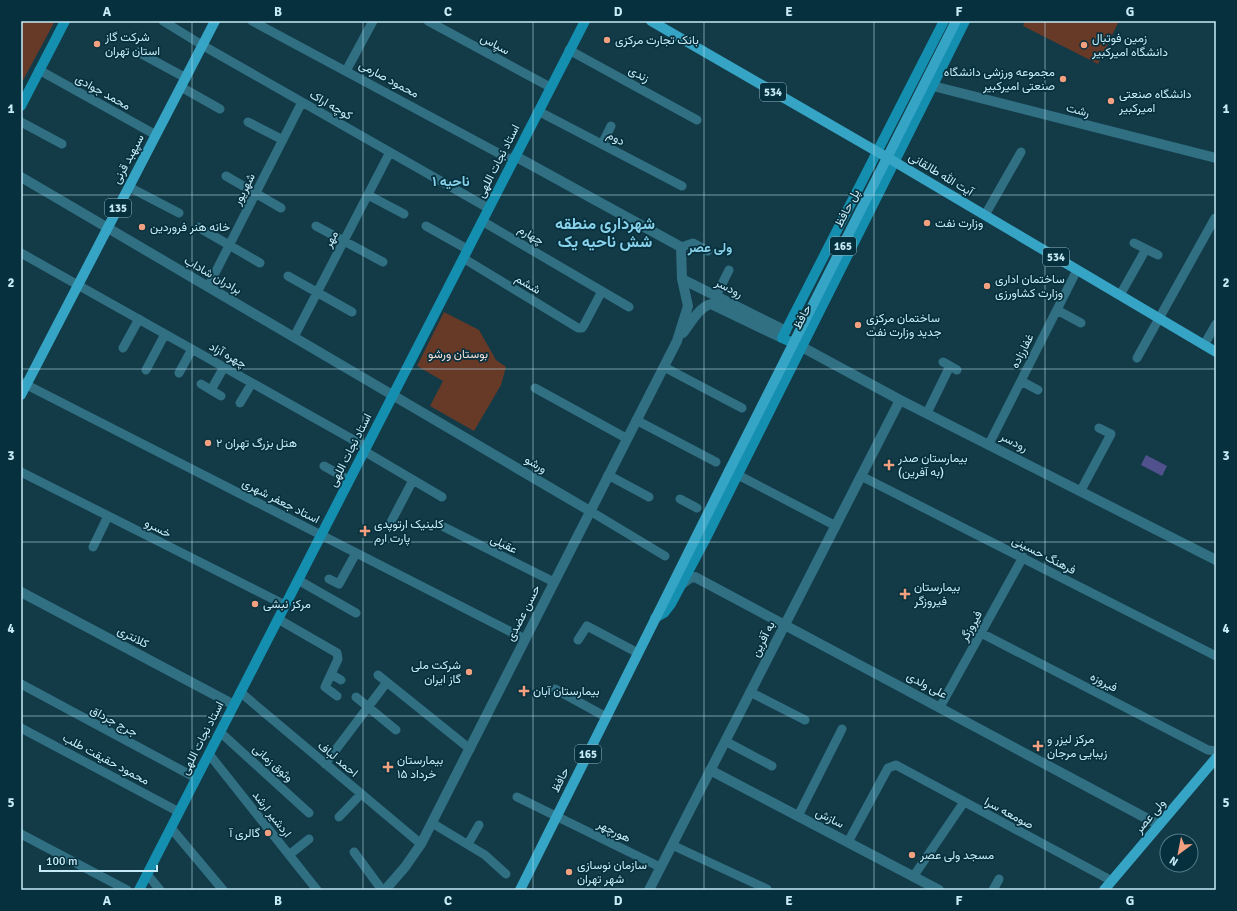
<svg xmlns="http://www.w3.org/2000/svg" width="1237" height="911" font-family="Signika,Vazirmatn,sans-serif">
  <rect width="100%" height="100%" fill="#133b47"/>
  <path fill="#673927" d="M21 21H55L21 84Z
    M1025 21H1119L1098 64 1023 26Z
    M444 312 479 330 496 360 506 367 501 385 474 431 430 406 443 381 417 366Z"/>
  <path fill="#51518e" d="M1146 455 1167 466 1162 476 1141 465Z"/>
  <g fill="none" stroke-linecap="round" stroke-linejoin="round">
    <path stroke="#316f83" stroke-width="9" d="M163 21 202 45 488 208
      M252 21 513 161
      M428 21 550 87
      M569 50 697 120
      M138 52 186 78
      M39 70 156 135
      M346 71 373 21
      M181 87 220 109
      M538 111 682 186
      M21 122 62 144
      M248 122 283 140
      M602 144 611 126
      M226 176 281 208
      M129 187 179 213
      M368 195 404 214
      M985 215 1021 152
      M482 221 629 307
      M316 226 383 262
      M426 226 467 249
      M198 227 260 263
      M1134 243 1158 255
      M681 247 693 243 708 251
      M21 253 366 447
      M463 258 578 328H582L584 325 602 291
      M288 276 352 312
      M208 287 302 102
      M1120 295 1146 249
      M716 296 729 270
      M1057 310 1081 323
      M294 337 390 152
      M1204 345 1216 324
      M123 348 139 319
      M1137 358 1215 218
      M943 362 957 370
      M664 367 742 408
      M146 370 165 334
      M179 373 192 349
      M1021 381 1038 390
      M21 382 525 639
      M201 384 221 396
      M535 388 626 438
      M211 390 224 367
      M240 403 252 383
      M927 413 950 366
      M636 420 716 462
      M989 444 1077 270
      M364 451 442 497
      M324 466 349 480
      M21 472 285 605
      M608 475 649 497
      M738 475 836 526
      M861 476 1216 656
      M1081 490 1111 434 1099 428
      M680 499 697 508
      M590 511 665 556
      M391 522 413 480
      M444 527 554 582
      M93 547 108 516
      M329 579 339 584 356 553
      M298 580 356 613
      M278 619 337 653 338 659 325 687 337 696
      M981 633 1208 750 1216 751
      M578 640 587 626 638 653
      M331 674 341 680
      M378 675 470 749
      M21 684 196 778
      M555 689 606 717
      M240 692 421 844
      M750 692 805 720
      M356 697 396 730
      M940 707 1023 557
      M21 728 179 812
      M220 732 309 813
      M725 741 772 766
      M209 754 317 890
      M325 764 387 682
      M517 797 660 867
      M798 816 842 729
      M339 817 361 794
      M432 823 485 855 506 874
      M171 828 223 890
      M21 834 127 890
      M848 842 888 768 896 765 1112 881
      M468 844 479 825
      M672 845 767 889
      M354 852 382 890
      M289 855 309 839
      M147 874 160 890
      M913 877 964 802
      M993 890 999 879"/>
    <path stroke="#316f83" stroke-width="10" d="M933 86 1216 158
      M21 177 590 511
      M682 279 786 331
      M683 333C690 324 699 307 711 304L782 338
      M802 347 900 400 1216 560
      M682 584 690 578 695 577 1159 825
      M21 592 234 705
      M710 770 939 890
      M385 890 405 867 421 844 677 341 688 306 682 279 681 247 515 156
      M649 890 900 400"/>
    <path stroke="#148faf" stroke-width="10" d="M21 106 65 21
      M800 346 782 338 944 21
      M655 618 664 613 671 604 704 542 965 21
      M139 890 585 21"/>
    <path stroke="#36a4c5" stroke-width="10" d="M651 21 895 162 1216 352
      M21 395 215 21
      M520 890 729 471
      M1104 890 1216 758"/>
    <path stroke="#36a4c5" stroke-width="10" d="M729 471 956 21"/>
  </g>
  <path fill="none" stroke="#c7ebf7" stroke-width="1" stroke-opacity="0.55" d="M192 21V890M363 21V890M533 21V890M704 21V890M874 21V890M1045 21V890M21 195H1216M21 369H1216M21 542H1216M21 716H1216"/>
  <g fill="#f2a080" stroke="#06303d" stroke-width="1.5">
    <circle cx="607" cy="40" r="4"/>
    <circle cx="97" cy="44" r="4"/>
    <circle cx="1084" cy="45" r="4"/>
    <circle cx="1063" cy="79" r="4"/>
    <circle cx="1111" cy="101" r="4"/>
    <circle cx="927" cy="223" r="4"/>
    <circle cx="142" cy="227" r="4"/>
    <circle cx="987" cy="286" r="4"/>
    <circle cx="858" cy="325" r="4"/>
    <circle cx="208" cy="443" r="4"/>
    <path d="M887 459h4v4h4v4h-4v4h-4v-4h-4v-4h4z"/>
    <path d="M363 525h4v4h4v4h-4v4h-4v-4h-4v-4h4z"/>
    <path d="M903 588h4v4h4v4h-4v4h-4v-4h-4v-4h4z"/>
    <circle cx="255" cy="604" r="4"/>
    <circle cx="469" cy="672" r="4"/>
    <path d="M522 685h4v4h4v4h-4v4h-4v-4h-4v-4h4z"/>
    <path d="M1036 740h4v4h4v4h-4v4h-4v-4h-4v-4h4z"/>
    <path d="M386 761h4v4h4v4h-4v4h-4v-4h-4v-4h4z"/>
    <circle cx="268" cy="833" r="4"/>
    <circle cx="912" cy="855" r="4"/>
    <circle cx="569" cy="872" r="4"/>
  </g>
  <g text-anchor="middle" stroke-width="3.5" stroke-linejoin="round" paint-order="stroke">
    <g fill="#06303d" stroke="#8db3bf" stroke-width="1">
      <rect x="760" y="83" width="26" height="18" rx="3"/>
      <rect x="105" y="199" width="26" height="18" rx="3"/>
      <rect x="830" y="237" width="26" height="18" rx="3"/>
      <rect x="1043" y="248" width="26" height="18" rx="3"/>
      <rect x="575" y="745" width="26" height="18" rx="3"/>
    </g>
    <g font-size="11" font-weight="bold" fill="#c7ebf7">
      <text x="773" y="96">534</text>
      <text x="118" y="212">135</text>
      <text x="843" y="250">165</text>
      <text x="1056" y="261">534</text>
      <text x="588" y="758">165</text>
    </g>
    <g font-size="12" fill="#c7ebf7" stroke="#06303d" text-anchor="start">
      <text x="105" y="41">شرکت گاز<tspan x="105" dy="14">استان تهران</tspan></text>
      <text x="1092" y="42">زمین فوتبال<tspan x="1092" dy="14">دانشگاه امیرکبیر</tspan></text>
      <text x="615" y="44">بانک تجارت مرکزی</text>
      <text x="1055" y="76" text-anchor="end">مجموعه ورزشی دانشگاه<tspan x="1055" dy="14">صنعتی امیرکبیر</tspan></text>
      <text x="1119" y="98">دانشگاه صنعتی<tspan x="1119" dy="14">امیرکبیر</tspan></text>
      <text x="935" y="227">وزارت نفت</text>
      <text x="150" y="231">خانه هنر فروردین</text>
      <text x="995" y="283">ساختمان اداری<tspan x="995" dy="14">وزارت کشاورزی</tspan></text>
      <text x="866" y="322">ساختمان مرکزی<tspan x="866" dy="14">جدید وزارت نفت</tspan></text>
      <text x="216" y="447">هتل بزرگ تهران ۲</text>
      <text x="898" y="462">بیمارستان صدر<tspan x="898" dy="14">(به آفرین)</tspan></text>
      <text x="374" y="528">کلینیک ارتوپدی<tspan x="374" dy="14">پارت ارم</tspan></text>
      <text x="914" y="591">بیمارستان<tspan x="914" dy="14">فیروزگر</tspan></text>
      <text x="263" y="608">مرکز نبشی</text>
      <text x="461" y="669" text-anchor="end">شرکت ملی<tspan x="461" dy="14">گاز ایران</tspan></text>
      <text x="533" y="695">بیمارستان آبان</text>
      <text x="1047" y="743">مرکز لیزر و<tspan x="1047" dy="14">زیبایی مرجان</tspan></text>
      <text x="397" y="764">بیمارستان<tspan x="397" dy="14">۱۵ خرداد</tspan></text>
      <text x="260" y="837" text-anchor="end">گالری آ</text>
      <text x="920" y="859">مسجد ولی عصر</text>
      <text x="577" y="869">سازمان نوسازی<tspan x="577" dy="14">شهر تهران</tspan></text>
    </g>
    <g font-size="12" fill="#c7ebf7" stroke="#06303d">
      <text transform="translate(495 44) rotate(28)" y="4">سپاس</text>
      <text transform="translate(639 74) rotate(29)" y="4">زندی</text>
      <text transform="translate(389 79) rotate(28)" y="4">محمود صارمی</text>
      <text transform="translate(103 92) rotate(29)" y="4">محمد جوادی</text>
      <text transform="translate(331 105) rotate(30)" y="4">کوچه اراک</text>
      <text transform="translate(1078 110) rotate(14)" y="4">رشت</text>
      <text transform="translate(616 138) rotate(28)" y="4">دوم</text>
      <text transform="translate(128 159) rotate(-62)" y="4">سپهبد قرنی</text>
      <text transform="translate(498 161) rotate(-63)" y="4">استاد نجات اللهی</text>
      <text transform="translate(941 174) rotate(31)" y="4">آیت الله طالقانی</text>
      <text transform="translate(244 189) rotate(-63)" y="4">شهریور</text>
      <text transform="translate(847 208) rotate(-63)" y="4">پل حافظ</text>
      <text transform="translate(531 235) rotate(30)" y="4">چهارم</text>
      <text transform="translate(331 239) rotate(-62)" y="4">مهر</text>
      <text transform="translate(213 275) rotate(30)" y="4">برادران شاداب</text>
      <text transform="translate(528 284) rotate(31)" y="4">ششم</text>
      <text transform="translate(729 288) rotate(27)" y="4">رودسر</text>
      <text transform="translate(802 317) rotate(-63)" y="4">حافظ</text>
      <text transform="translate(1022 351) rotate(-63)" y="4">غفارزاده</text>
      <text transform="translate(228 355) rotate(29)" y="4">چهره آزاد</text>
      <text transform="translate(1014 442) rotate(27)" y="4">رودسر</text>
      <text transform="translate(350 450) rotate(-63)" y="4">استاد نجات اللهی</text>
      <text transform="translate(536 464) rotate(31)" y="4">ورشو</text>
      <text transform="translate(281 501) rotate(27)" y="4">استاد جعفر شهری</text>
      <text transform="translate(158 528) rotate(27)" y="4">خسرو</text>
      <text transform="translate(504 544) rotate(26)" y="4">عقیلی</text>
      <text transform="translate(1044 555) rotate(27)" y="4">فرهنگ حسینی</text>
      <text transform="translate(523 613) rotate(-63)" y="4">حسن عضدی</text>
      <text transform="translate(971 626) rotate(-61)" y="4">فیروزگر</text>
      <text transform="translate(133 637) rotate(28)" y="4">کلانتری</text>
      <text transform="translate(763 639) rotate(-63)" y="4">به آفرین</text>
      <text transform="translate(1104 682) rotate(27)" y="4">فیروزه</text>
      <text transform="translate(927 685) rotate(28)" y="4">علی ولدی</text>
      <text transform="translate(114 721) rotate(28)" y="4">جرج جرداق</text>
      <text transform="translate(202 738) rotate(-63)" y="4">استاد نجات اللهی</text>
      <text transform="translate(106 759) rotate(28)" y="4">محمود حقیقت طلب</text>
      <text transform="translate(338 759) rotate(40)" y="4">احمد لباف</text>
      <text transform="translate(273 763) rotate(42)" y="4">وثوق زمانی</text>
      <text transform="translate(560 780) rotate(-64)" y="4">حافظ</text>
      <text transform="translate(1009 813) rotate(28)" y="4">صومعه سرا</text>
      <text transform="translate(272 814) rotate(52)" y="4">اردشیر ارشد</text>
      <text transform="translate(1150 816) rotate(-50)" y="4">ولی عصر</text>
      <text transform="translate(830 818) rotate(27)" y="4">سازش</text>
      <text transform="translate(614 831) rotate(26)" y="4">هورچهر</text>
    </g>
    <g font-size="12" fill="#f4dfd7" stroke="#06303d">
      <text x="458" y="358">بوستان ورشو</text>
    </g>
    <g font-size="13" font-weight="bold" fill="#87d1ea" stroke="#06303d">
      <text x="710" y="252">ولی عصر</text>
    </g>
    <g font-size="14" font-weight="bold" fill="#87d1ea" stroke="#06303d">
      <text x="451" y="186">ناحیه ۱</text>
    </g>
    <g font-size="16" font-weight="bold" fill="#87d1ea" stroke="#06303d">
      <text x="605" y="229">شهرداری منطقه<tspan x="605" dy="18">شش ناحیه یک</tspan></text>
    </g>
  </g>
  <rect width="1237" height="911" fill="none" stroke="#06303d" stroke-width="44"/>
  <g transform="translate(1179 853) rotate(212)"><circle r="19" fill="#06303d" stroke="#537b87"/>
  <path d="M0-3L7 15L0 10L-7 15Z" fill="#f2a080"/>
  <text y="-6" font-size="11" font-weight="bold" text-anchor="middle" fill="#c7ebf7">N</text>
  </g>
  <path d="M40 865v6h117v-6" fill="none" stroke="#c7ebf7" stroke-width="2"/>
  <text x="46" y="865" font-size="12" fill="#c7ebf7" stroke="#06303d" stroke-width="3" paint-order="stroke">100 m</text>
  <rect x="22" y="22" width="1193" height="867" fill="none" stroke="#c7ebf7" stroke-width="1.5"/>
  <g font-size="13" text-anchor="middle" font-weight="bold" fill="#c7ebf7">
    <text x="107" y="16">A</text>
    <text x="278" y="16">B</text>
    <text x="448" y="16">C</text>
    <text x="618" y="16">D</text>
    <text x="789" y="16">E</text>
    <text x="959" y="16">F</text>
    <text x="1130" y="16">G</text>
    <text x="11" y="113">1</text>
    <text x="1226" y="113">1</text>
    <text x="11" y="287">2</text>
    <text x="1226" y="287">2</text>
    <text x="11" y="460">3</text>
    <text x="1226" y="460">3</text>
    <text x="11" y="633">4</text>
    <text x="1226" y="633">4</text>
    <text x="11" y="807">5</text>
    <text x="1226" y="807">5</text>
    <text x="107" y="905">A</text>
    <text x="278" y="905">B</text>
    <text x="448" y="905">C</text>
    <text x="618" y="905">D</text>
    <text x="789" y="905">E</text>
    <text x="959" y="905">F</text>
    <text x="1130" y="905">G</text>
  </g>
</svg>
